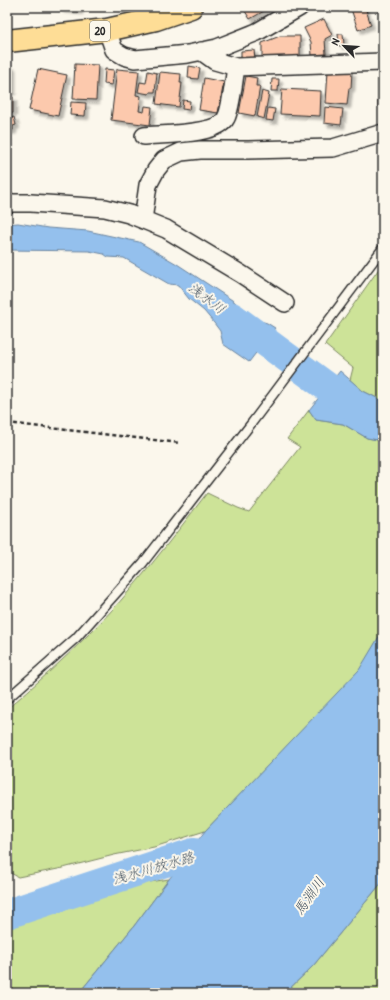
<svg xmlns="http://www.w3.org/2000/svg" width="390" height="1000" font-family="'Patrick Hand','Klee One',sans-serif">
  <defs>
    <filter id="shadow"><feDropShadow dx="3.5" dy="3.5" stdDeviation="1" flood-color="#0004"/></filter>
  </defs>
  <rect width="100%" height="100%" fill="#fbf7ec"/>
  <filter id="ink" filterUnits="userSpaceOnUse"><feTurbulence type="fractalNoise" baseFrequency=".025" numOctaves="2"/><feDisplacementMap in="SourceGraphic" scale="8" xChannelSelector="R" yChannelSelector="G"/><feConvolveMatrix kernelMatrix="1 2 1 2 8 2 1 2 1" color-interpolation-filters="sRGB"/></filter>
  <g filter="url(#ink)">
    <path fill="#cde398" stroke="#7c8762" d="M383 263V401L363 391 350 380 353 368 325 345Z
      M309 410 316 420 343 424 367 438 383 441V630L360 670 205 831 154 847 114 855 63 868 18 877 7 871V709C35 685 62 661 88 635 132 592 169 542 207 493L238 508 249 512 300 447 287 439Z
      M169 879 134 926 79 993H7V929L70 904 137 884Z
      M383 881V993H285L313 966Z"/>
    <path fill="#94c0ed" stroke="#6a849f" d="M18 223 48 228 88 231 139 242 177 264 235 302 245 314 254 319 267 323 275 328 249 362 223 344 220 331 214 323 204 311 189 299 178 285 169 284 124 258 108 257 104 254 89 251 7 250V224Z
      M340 371 363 391 383 401V441L367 438 343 424 316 420 309 410Z
      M383 630V881L313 966 285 993H79L134 926 205 831 359 670Z"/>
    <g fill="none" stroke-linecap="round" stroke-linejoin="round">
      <path stroke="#94c0ed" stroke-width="30" d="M232 317 360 411 383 420
        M7 914 193 853 227 857"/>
    </g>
    <path fill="#fcc9ad" stroke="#2b2b2b" filter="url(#shadow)" d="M61 7H80L79 11 60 9Z
      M245 7H271L250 19 243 8Z
      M356 7H365L371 25 358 30 351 9Z
      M378 7H383V22Z
      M324 19 332 35 325 39 326 54 312 55 311 42 304 28Z
      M338 34H343L344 45 339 46Z
      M280 36H300V58H262V43Z
      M254 50 255 59 241 60V51Z
      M75 64 98 65 96 100 73 99Z
      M7 66H12V91L7 92Z
      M189 66 200 68 198 79 188 78Z
      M38 69 67 75 58 116 29 110Z
      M105 69 114 70 112 85 104 84Z
      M117 69 139 71 136 95 141 96 139 111 144 112 145 106 152 107 150 125 111 120Z
      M328 70 352 72 351 88H349L347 105 326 103Z
      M148 71 157 73 155 92H150L149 94 138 92 140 82 146 83Z
      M160 72 181 74 180 83H182L179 107 156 104Z
      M378 72H383V106H378Z
      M246 76 257 78 256 86H260L255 116 239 113Z
      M204 78 224 82 218 113 199 110Z
      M272 79H279L278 91H271Z
      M282 89 321 91 320 116 280 114Z
      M262 91 269 93 264 119 257 117Z
      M7 97H13V113H7Z
      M183 100 190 101 189 110 182 109Z
      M71 102 86 103 85 116 70 115Z
      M325 107 343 109 341 125 324 123Z
      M268 108 275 109 273 121 266 120Z
      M11 115V118L14 117 16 125 13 126V130L7 131V116Z
      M7 134 9 143 7 144Z"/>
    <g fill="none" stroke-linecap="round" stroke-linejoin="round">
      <g stroke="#2b2b2b" stroke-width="11">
        <path id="lane" d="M7 699 76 638 143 563 254 420 383 248"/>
      </g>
      <g stroke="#2b2b2b" stroke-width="20">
        <path id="street" d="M107 30 114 50 124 56 135 59 188 54 217 48 257 32 300 7
          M201 51 215 61 236 67 383 62
          M144 136C163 134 218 135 226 118 231 109 234 79 236 67
          M7 203H31L105 208 129 214 166 229 241 274 285 303
          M143 220 148 185 156 170 164 160 181 152 200 150H246L333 148 383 133"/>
      </g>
      <g stroke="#2b2b2b" stroke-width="25">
        <path id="primary" d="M7 41 107 30 156 19 191 7"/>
      </g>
      <path stroke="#2b2b2b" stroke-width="2.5" stroke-dasharray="4 3" stroke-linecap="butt" d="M7 423 180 443"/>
      <use href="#lane" stroke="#fbf7ec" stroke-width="8"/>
      <use href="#street" stroke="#fbf7ec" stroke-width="17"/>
      <use href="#primary" stroke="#fedd96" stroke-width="22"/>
    </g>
  </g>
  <g text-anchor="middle" stroke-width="4" stroke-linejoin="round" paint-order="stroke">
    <rect fill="#fbf7ec" stroke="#696865" stroke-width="1" x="90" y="21" width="20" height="20" rx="3"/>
    <g font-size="12" font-weight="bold" fill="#2b2b2b">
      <text x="100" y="35">20</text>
    </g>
    <g font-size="14" font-style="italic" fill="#4a5865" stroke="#fbf7ec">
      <text transform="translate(207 298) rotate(37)" y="5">浅水川</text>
      <text transform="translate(153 868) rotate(-16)" y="5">浅水川放水路</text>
      <text transform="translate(309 896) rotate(-55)" y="5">馬淵川</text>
    </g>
  </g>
  <rect width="390" height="1000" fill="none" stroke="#fbf7ec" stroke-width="24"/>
  <rect x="12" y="12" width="366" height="976" fill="none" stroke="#2b2b2b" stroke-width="1.5" filter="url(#ink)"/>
  <g transform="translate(344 46) rotate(295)" stroke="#fbf7ec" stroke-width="3" paint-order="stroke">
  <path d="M0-3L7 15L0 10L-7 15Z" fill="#2b2b2b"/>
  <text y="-6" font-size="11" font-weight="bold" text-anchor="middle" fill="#2b2b2b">N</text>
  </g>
</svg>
